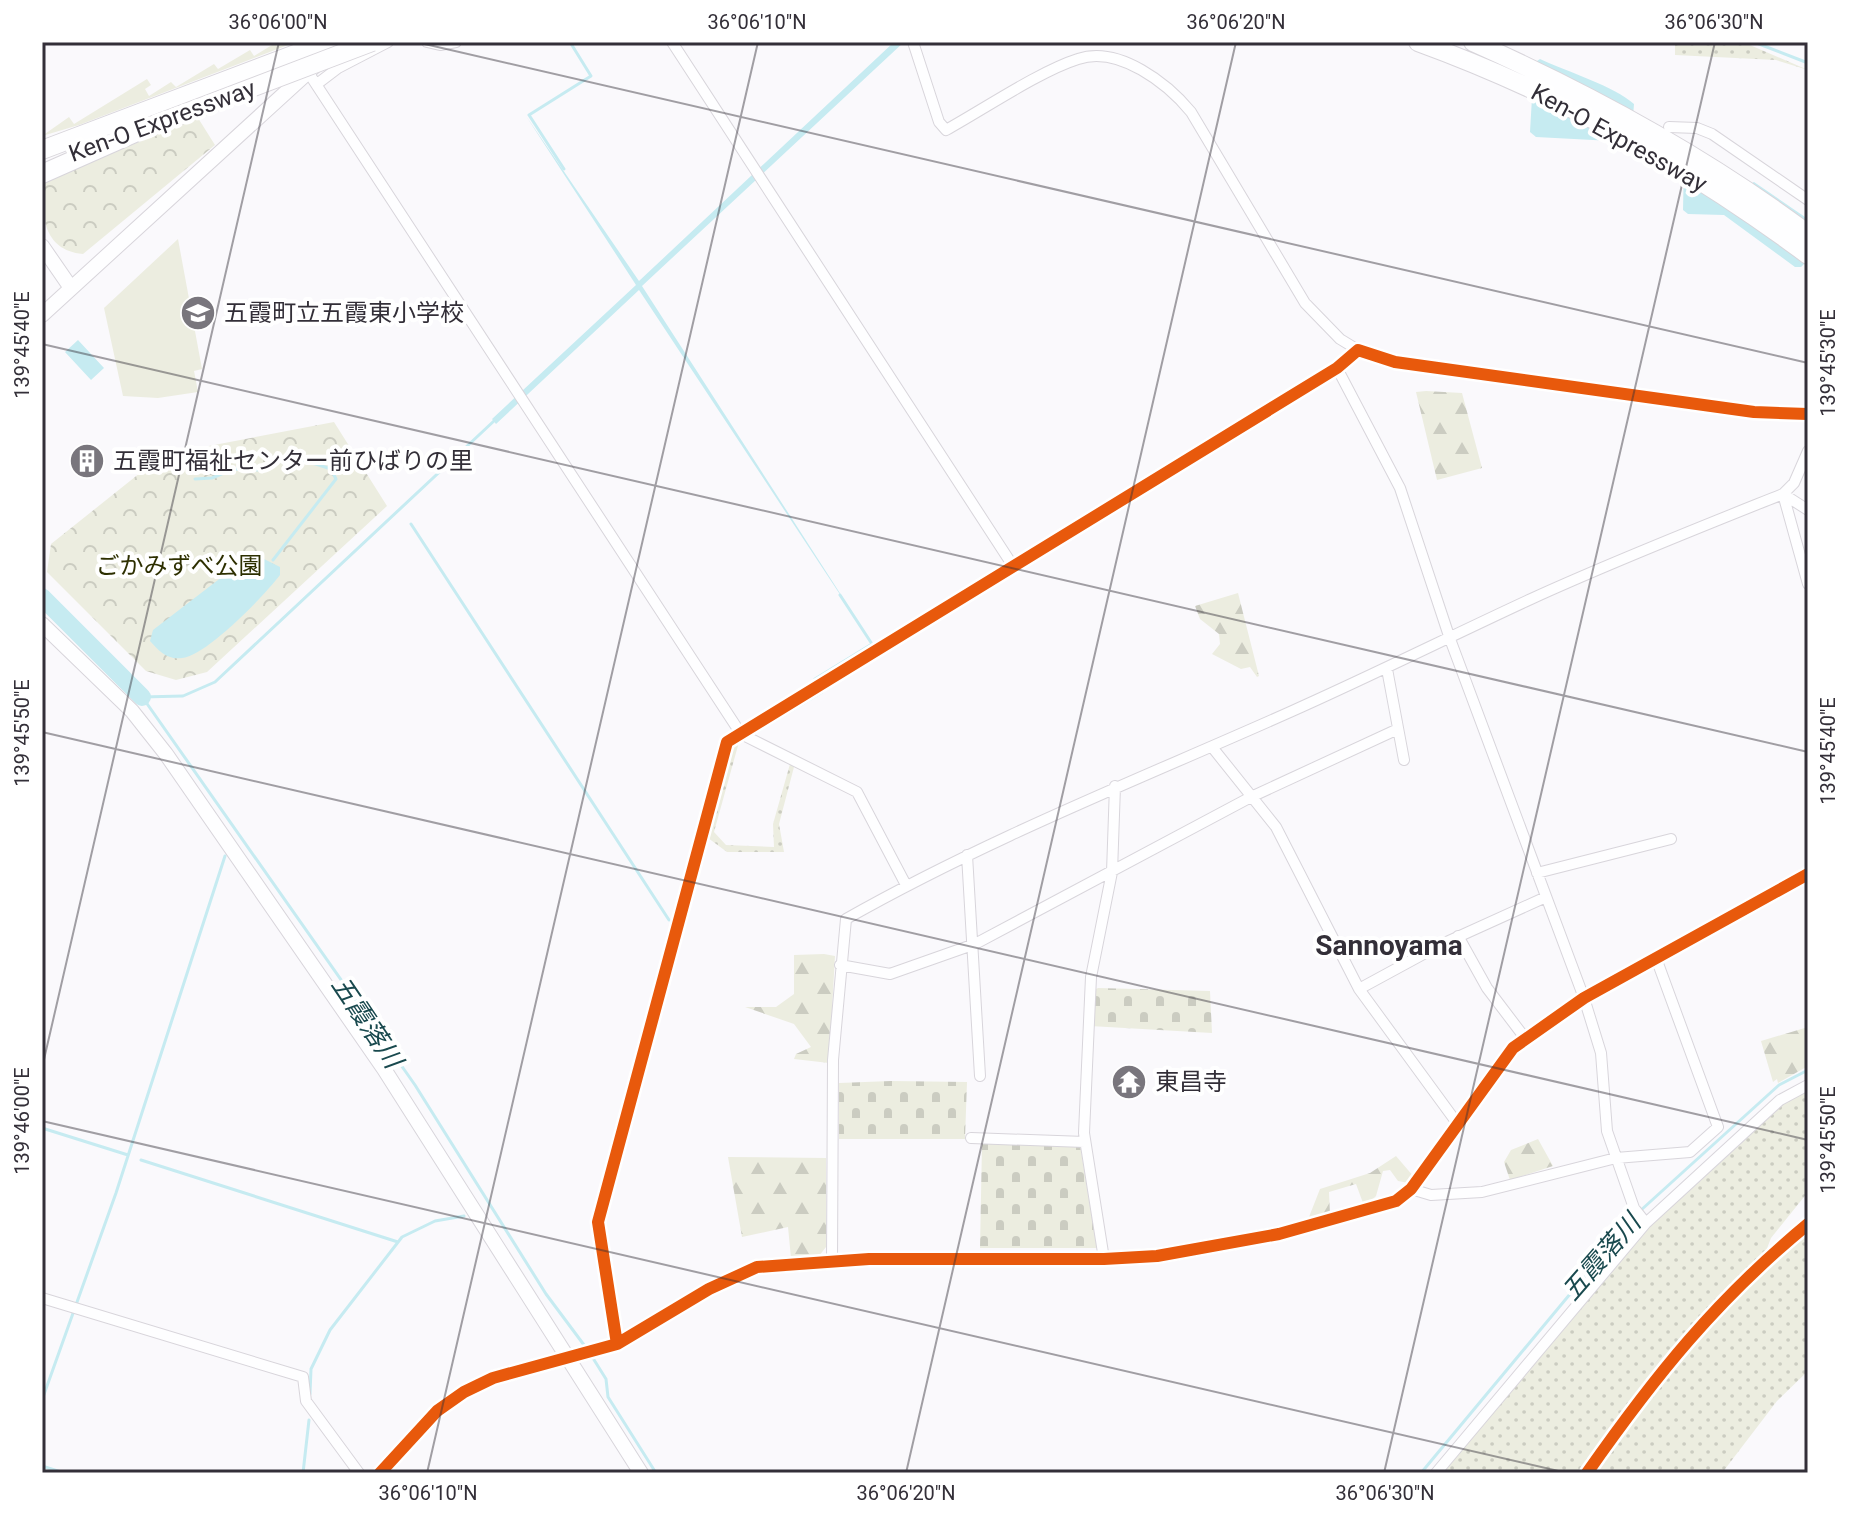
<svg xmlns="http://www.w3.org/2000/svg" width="1850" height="1515" font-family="Roboto,'Noto Sans JP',sans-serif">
  <defs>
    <pattern id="grass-dots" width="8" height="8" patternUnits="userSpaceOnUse" patternTransform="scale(2)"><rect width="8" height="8" fill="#ecede0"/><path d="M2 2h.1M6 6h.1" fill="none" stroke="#cbccc1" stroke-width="1.8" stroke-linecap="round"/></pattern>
    <pattern id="forest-firs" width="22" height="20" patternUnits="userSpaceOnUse" patternTransform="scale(2)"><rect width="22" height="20" fill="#ecede0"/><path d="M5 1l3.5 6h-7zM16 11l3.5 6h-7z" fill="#cbccc1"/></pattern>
    <pattern id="cemetery-stones" width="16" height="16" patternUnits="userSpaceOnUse" patternTransform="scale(2)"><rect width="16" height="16" fill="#ecede0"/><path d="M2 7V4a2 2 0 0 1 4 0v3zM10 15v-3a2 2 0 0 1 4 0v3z" fill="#cbccc1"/></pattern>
    <pattern id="park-crowns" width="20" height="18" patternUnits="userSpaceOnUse" patternTransform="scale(2)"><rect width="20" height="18" fill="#ecede0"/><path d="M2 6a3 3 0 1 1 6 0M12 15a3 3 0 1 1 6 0" fill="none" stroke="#cbccc1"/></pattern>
  </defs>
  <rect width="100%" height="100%" fill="#faf9fc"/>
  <path fill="url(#grass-dots)" d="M1675 42H1743L1808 70 1776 60 1675 55Z
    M736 741 739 742 714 832 726 845 774 847 773 824 790 764 794 767 779 824 784 852H727L704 835 729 746Z
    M1808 1091V1192L1771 1238 1766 1251 1671 1349 1579 1473H1441L1644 1230 1781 1105Z
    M1808 1231V1371L1777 1401 1722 1473H1595C1663 1377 1717 1307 1808 1231Z"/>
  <path fill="url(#forest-firs)" d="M1426 391 1462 393 1482 468 1437 480 1416 392Z
    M1238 593 1259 676 1257 677 1250 667 1241 669 1212 654 1220 644 1219 634 1200 619 1195 606Z
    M824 954 835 956 829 1063 794 1059 796 1054 811 1047 794 1024 745 1007H776L794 994V955Z
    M1808 1027V1066L1778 1083 1777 1079 1773 1082 1761 1041Z
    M1538 1139 1553 1166 1510 1180 1504 1162 1511 1150Z
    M1396 1156 1414 1177 1409 1183 1398 1181 1390 1170 1383 1171 1376 1196 1368 1204 1363 1203 1356 1184 1329 1192 1330 1214 1307 1222 1320 1189 1370 1173Z
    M728 1157 826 1158V1247L819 1256 791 1258 788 1227 742 1237Z"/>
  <path fill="url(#cemetery-stones)" d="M1098 988 1210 991 1212 1033 1090 1026 1094 990Z
    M891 1081 967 1082 965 1139H839V1083Z
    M982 1144 1080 1145 1097 1248H980Z"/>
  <path fill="url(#park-crowns)" d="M198 118 215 145 83 254C42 250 42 214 42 181Z
    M334 422 387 506 207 672 176 680 146 671 47 572 51 544 150 465 151 457Z"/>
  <path fill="#ecede0" d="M277 42H296L79 125 42 136 69 117 74 124 147 79 151 85 145 89 149 96 171 82 176 87 214 64 218 69 250 50 254 56Z
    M178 239 202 369 194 371 198 392 158 398 123 396 104 308Z"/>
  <path fill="#c6ebf1" d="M894 42H904L642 286 874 646 639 290 496 424 492 419 636 285 526 116 639 281Z
    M1540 59C1568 72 1614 86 1634 104L1631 142 1536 137 1530 132 1534 63Z
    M1689 157H1712L1727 176 1748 185 1754 182 1805 217 1808 260 1801 267H1795L1724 215 1688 214 1683 210 1684 161Z
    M78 340 104 368 91 380 65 352Z
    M260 557 280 567V575C264 596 206 656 182 658 167 660 159 651 150 641L153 630 244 560Z"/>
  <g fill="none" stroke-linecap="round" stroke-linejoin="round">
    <path stroke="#c6ebf1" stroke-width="3" d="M1754 42 1808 63
      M564 169 529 115 591 76 570 42
      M195 479 212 478 233 469 259 470 291 456 331 469 336 479 273 560
      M411 524 669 920
      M815 679 872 644 840 595
      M142 697 183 696 215 682 495 420
      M143 698 415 1085 546 1294 587 1349
      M756 732 822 692
      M709 834 732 747 736 744
      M42 1128 128 1155
      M141 1160 398 1242
      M1640 1211 1779 1085 1808 1070
      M591 1355 606 1379 608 1397 656 1473
      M310 1394 311 1369 330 1330 402 1237 435 1221 464 1216
      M42 1400 116 1193 225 856
      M42 1466 64 1473
      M303 1473 309 1420
      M1421 1473 1635 1216"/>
    <path stroke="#c6ebf1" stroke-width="18" d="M42 597 142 697"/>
    <g stroke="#d8d5db" stroke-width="12">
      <path id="street" d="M427 42 440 45 456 42
        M672 42 1013 566
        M913 42 939 122 946 130C984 109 1040 71 1078 59 1119 45 1168 84 1191 112L1305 303 1340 339 1358 350
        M308 72 741 734 857 792 906 885
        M317 84 338 68 388 42
        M1669 127 1697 128 1712 134 1808 200
        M1337 368 1400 488 1450 639 1584 998 1601 1053 1607 1131 1634 1208 1646 1223
        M1783 494 1808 584
        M1783 494 1808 510
        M1387 669 1404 760
        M1212 747 1276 827 1359 989 1457 1123
        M967 855 980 1076
        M1537 873 1671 839
        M1458 936 1487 988 1525 1038
        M840 965 890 974 975 944 1251 797 1398 729
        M1359 989 1440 945 1546 897
        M971 1138 1085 1142
        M1411 1189 1431 1195 1482 1192 1616 1158 1690 1152 1718 1127 1656 958
        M1104 1259 1084 1133 1091 977 1112 872 1115 786
        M832 1262 833 1060 846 919C989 838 1140 779 1290 712 1371 676 1451 636 1531 599 1614 561 1698 528 1783 494L1794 483 1808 451
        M42 1298 303 1377 306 1401 359 1473
        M617 1344 598 1222 727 742 1337 368 1358 350 1395 362 1754 412 1808 414
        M1436 1473 1646 1223 1780 1100 1808 1085"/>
    </g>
    <g stroke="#d8d5db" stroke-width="16">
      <path id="secondary" d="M42 246 71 288
        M42 315 341 42
        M42 624 132 711 166 754 384 1069 641 1473
        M380 1473 437 1411 464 1392 493 1378 617 1344 709 1289 757 1267 869 1259H1104L1157 1256 1279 1234 1396 1201 1411 1189 1513 1048 1584 998 1808 874"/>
    </g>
    <g stroke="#d8d5db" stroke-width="20">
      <path id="highway" d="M1418 42C1558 93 1689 166 1808 255
        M1473 42C1592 95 1704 156 1808 234
        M42 150 327 42
        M42 174 146 128"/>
    </g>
    <use href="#street" stroke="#fefeff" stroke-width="10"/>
    <use href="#secondary" stroke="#fefeff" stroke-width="14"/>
    <use href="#highway" stroke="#fefeff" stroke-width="18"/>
    <g stroke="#d8d5db" stroke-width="20" stroke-linecap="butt">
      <path id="highway-bridge" d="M146 128 372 42"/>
    </g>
    <use href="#highway-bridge" stroke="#fefeff" stroke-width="18"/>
    <g stroke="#fff" stroke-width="17">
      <path id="cycleway" d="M617 1344 598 1222 727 742 1337 368 1358 350 1395 362 1754 412 1808 414
        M380 1473 437 1411 464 1392 493 1378 617 1344 709 1289 757 1267 869 1259H1104L1157 1256 1279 1234 1396 1201 1411 1189 1513 1048 1584 998 1808 874
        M1587 1473C1655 1376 1716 1300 1808 1224"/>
    </g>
    <use href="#cycleway" stroke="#e8590c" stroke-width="12"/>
  </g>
  <path fill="none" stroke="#332f38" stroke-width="2" stroke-opacity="0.45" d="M416 42 1808 363M42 344 1808 752M42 732 1808 1140M42 1068 279 42M42 1121 1567 1473M427 1473 758 42M906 1473 1236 42M1384 1473 1715 42"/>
  <defs>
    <g id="school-disc" transform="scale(1.8)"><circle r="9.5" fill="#79767d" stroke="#fff"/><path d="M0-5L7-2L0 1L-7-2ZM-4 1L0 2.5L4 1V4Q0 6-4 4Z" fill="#fff"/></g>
    <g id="building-disc" transform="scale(1.8)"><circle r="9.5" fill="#79767d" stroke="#fff"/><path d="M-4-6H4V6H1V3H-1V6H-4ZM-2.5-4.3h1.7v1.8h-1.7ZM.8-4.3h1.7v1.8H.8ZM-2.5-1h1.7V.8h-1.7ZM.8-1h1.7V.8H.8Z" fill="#fff"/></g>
    <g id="temple-disc" transform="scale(1.8)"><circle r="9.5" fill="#79767d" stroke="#fff"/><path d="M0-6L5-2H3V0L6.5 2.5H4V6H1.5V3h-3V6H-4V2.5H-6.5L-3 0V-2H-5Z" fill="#fff"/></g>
  </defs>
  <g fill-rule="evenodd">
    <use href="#school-disc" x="198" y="313"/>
    <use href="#building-disc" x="87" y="461"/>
    <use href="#temple-disc" x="1129" y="1082"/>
  </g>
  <g text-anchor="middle" stroke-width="8" stroke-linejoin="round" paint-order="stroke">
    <g font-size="24" fill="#332f38" stroke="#fff">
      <text transform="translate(162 121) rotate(-20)" y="8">Ken-O Expressway</text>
      <text transform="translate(1619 138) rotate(29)" y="8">Ken-O Expressway</text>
    </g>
    <g font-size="24" fill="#332f38" stroke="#fff" text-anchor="start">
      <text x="224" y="321">五霞町立五霞東小学校</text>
      <text x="113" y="469">五霞町福祉センター前ひばりの里</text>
      <text x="1155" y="1090">東昌寺</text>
    </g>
    <g font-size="24" fill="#2d2f00" stroke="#fff">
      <text x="179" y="574">ごかみずべ公園</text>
    </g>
    <g font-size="26" font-style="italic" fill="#19494e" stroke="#fff">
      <text transform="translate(367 1022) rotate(56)" y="9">五霞落川</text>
      <text transform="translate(1601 1257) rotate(-49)" y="9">五霞落川</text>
    </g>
    <g font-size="28" font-weight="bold" fill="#332f38" stroke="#fff">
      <text x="1389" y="955">Sannoyama</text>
    </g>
  </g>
  <rect width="1850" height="1515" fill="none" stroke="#ffffff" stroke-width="88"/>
  <rect x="44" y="44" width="1762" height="1427" fill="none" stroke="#332f38" stroke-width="3"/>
  <g font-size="20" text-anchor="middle" fill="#332f38">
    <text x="278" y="29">36°06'00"N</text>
    <text x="757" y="29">36°06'10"N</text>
    <text x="1236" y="29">36°06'20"N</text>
    <text x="1714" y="29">36°06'30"N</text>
    <text transform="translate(22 345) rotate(-90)" y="7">139°45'40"E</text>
    <text transform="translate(1828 363) rotate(-90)" y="7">139°45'30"E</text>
    <text transform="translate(22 733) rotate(-90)" y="7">139°45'50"E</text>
    <text transform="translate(1828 751) rotate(-90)" y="7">139°45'40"E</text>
    <text transform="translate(22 1121) rotate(-90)" y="7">139°46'00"E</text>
    <text transform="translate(1828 1140) rotate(-90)" y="7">139°45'50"E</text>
    <text x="428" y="1500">36°06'10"N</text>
    <text x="906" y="1500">36°06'20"N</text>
    <text x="1385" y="1500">36°06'30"N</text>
  </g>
</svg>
